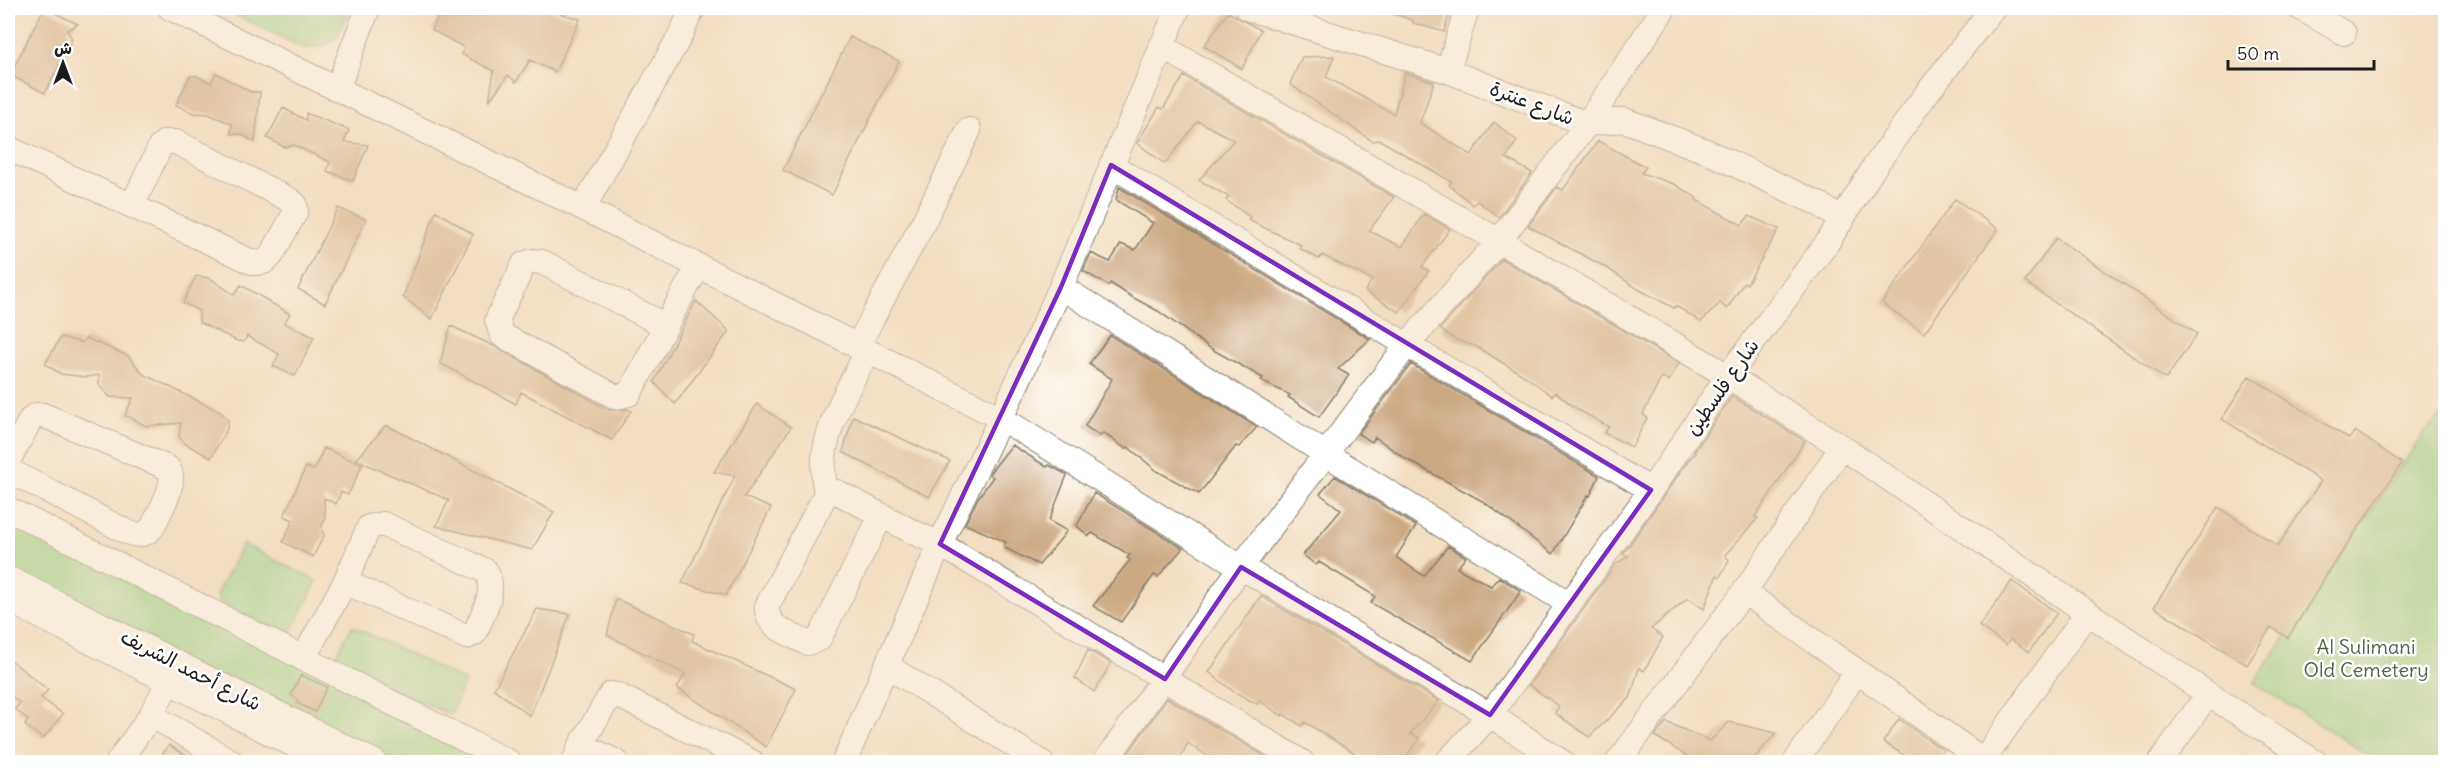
<svg xmlns="http://www.w3.org/2000/svg" width="2453" height="770" font-family="Delius,'Playpen Sans Arabic',sans-serif">
  <rect width="100%" height="100%" fill="#fff"/>
  <filter id="ink" filterUnits="userSpaceOnUse"><feTurbulence type="fractalNoise" baseFrequency=".0167" numOctaves="2"/><feDisplacementMap in="SourceGraphic" scale="12" xChannelSelector="R" yChannelSelector="G"/><feConvolveMatrix kernelMatrix="1 2 1 2 8 2 1 2 1" color-interpolation-filters="sRGB"/></filter>
  <filter id="wash" filterUnits="userSpaceOnUse"><feTurbulence type="fractalNoise" baseFrequency=".008" numOctaves="4" result="noise"/><feDisplacementMap in="SourceGraphic" scale="24" xChannelSelector="R" yChannelSelector="G"/><feGaussianBlur stdDeviation="1.35" result="paint"/><feColorMatrix in="noise" values="0 0 0 0 0 0 0 0 0 0 0 0 0 0 0 0 0 1.4 0 .05"/><feComposite in="paint" operator="in"/></filter>
  <g filter="url(#wash)">
    <rect width="100%" height="100%" fill="#f2dfc1"/>
    <path fill="#93d186" stroke="#587651" stroke-width="1.5" d="M222 8H350L336 38 321 47 303 48Z
      M2445 412V762H2379L2254 683 2424 433Z
      M8 509 509 762H375L8 579Z
      M243 544 317 581 289 637 218 601 217 593Z
      M352 626 465 681 450 715 338 662 337 654Z"/>
    <g id="blocks">
      <path fill="#cca880" d="M44 8 78 24 67 30 72 39 45 93 10 75Z
        M442 8H547V10L580 19 555 72 530 60 516 82 508 75 489 101 494 71 461 54 465 48 432 30Z
        M1385 8H1451L1444 32 1413 23V20L1384 11Z
        M1228 12 1261 30 1242 69 1204 46Z
        M850 37 899 61 832 195 783 170Z
        M1334 56 1326 77 1394 114 1405 73 1434 82 1420 123 1471 155 1494 122 1517 141 1506 158 1532 173 1499 217 1477 201 1473 205 1449 185 1452 182 1380 140 1372 141 1290 84 1302 57Z
        M216 73 251 92H260L255 142 241 134H231L232 124 208 114 193 113 176 105 190 76H197L211 83Z
        M1184 76 1394 197 1369 231 1402 247 1424 214 1450 229 1422 267 1429 271 1399 312 1365 291 1372 280 1322 255 1319 259 1299 248 1301 245 1248 220 1250 217 1226 200 1229 197 1199 180 1234 140 1198 121 1165 164 1137 143 1159 107 1163 109Z
        M283 108 306 120V113L349 130 344 142 368 145 353 181 327 171 330 162 294 145 284 147 267 138Z
        M1598 141 1646 167 1641 173 1674 184 1697 198 1696 200 1742 225 1749 216 1779 229 1747 284 1744 282 1727 309 1720 303 1701 322 1676 306 1674 308 1638 289 1607 268 1528 226 1557 187 1563 190Z
        M1119 187 1370 339 1338 369 1349 375 1319 417 1288 397 1290 395 1261 381 1263 378 1210 348 1158 311 1132 297 1110 283 1109 286 1083 271 1091 253 1110 262 1121 244 1135 250 1153 223 1116 200Z
        M1955 199 1998 229 1924 333 1882 303Z
        M338 208 366 219 325 304 298 289Z
        M436 211 473 234 432 319 403 297Z
        M2056 238 2197 334 2166 379 2025 282Z
        M1502 259 1679 363 1669 381 1662 377 1643 414 1647 418 1632 447 1604 433 1609 427 1577 409 1555 392 1552 396 1528 378 1475 346 1456 340 1440 329Z
        M196 276 210 278 234 295 241 285 290 314 284 323 314 337 295 376 273 366 279 354 247 336 244 342 237 341 199 322V311L183 303Z
        M696 301 729 331 675 404 654 382Z
        M451 326 494 346 609 410 627 409 631 411 612 440 521 392 516 404 440 363Z
        M1110 335 1257 427 1239 447 1236 446 1199 494 1157 471 1128 447 1126 449 1103 433 1100 436 1085 426 1112 379 1089 364Z
        M61 337 82 343 86 338 128 356 143 374 221 412 228 420 227 429 211 458 184 443 179 436 181 423 146 426 125 415 133 398 110 397 99 385V375L86 377 61 374 45 364Z
        M1411 364 1599 476 1590 496 1588 495 1553 554 1484 502 1406 459 1375 437 1372 442 1358 434Z
        M2249 376 2349 439 2355 431 2402 463 2326 576 2288 638 2271 627 2247 665 2154 607 2218 507 2278 546 2321 481 2222 419Z
        M1732 396 1805 441 1755 517 1758 518 1725 555 1729 560 1720 577 1717 575 1704 609 1688 598 1651 629 1663 637 1644 671 1639 668 1630 698 1589 737 1555 713 1559 706 1529 685 1615 565 1628 556 1623 554 1690 458 1696 453 1694 452Z
        M757 404 791 427 744 497 771 508 726 595 682 583 735 476 714 472Z
        M853 416 950 461 929 497 843 452Z
        M386 425 554 512 532 550 436 526 449 500 356 460Z
        M1012 445 1047 467 1049 465 1067 475 1049 521 1067 531 1039 565 1003 547 1006 542 965 524 978 498 993 477 989 474 992 470Z
        M324 448 362 465 348 495 341 492 336 504 324 498 325 519 321 528 324 535 313 557 283 542 293 520 284 516 306 467 314 470Z
        M1335 476 1416 526 1396 557 1424 576 1448 546 1466 557 1457 568 1491 586 1499 577 1521 591 1472 661 1371 603 1375 596 1319 562 1316 565 1303 555 1341 510 1320 494Z
        M1094 493 1183 548 1158 577 1154 575 1121 622 1093 606 1130 560 1127 558 1130 555 1092 533 1089 536 1077 526Z
        M2012 581 2057 613 2029 652 2010 639 2006 645 1979 626Z
        M1261 596 1439 701 1410 734 1420 738 1402 762H1369L1305 722 1302 726 1283 714 1282 716 1260 701 1257 704 1233 691 1209 672Z
        M616 599 694 634 692 641 796 689 766 747 677 688 685 674 607 635Z
        M537 609 570 614 530 716 494 689Z
        M1088 650 1111 663 1094 692 1075 678Z
        M8 658 48 690 41 698 63 714 43 739 25 725 28 720 15 709 20 703 8 693Z
        M301 675 327 687 315 712 297 703 298 700 291 695Z
        M1167 698 1275 762H1216L1188 743 1178 762H1122Z
        M1899 719 1943 750 1936 762H1915L1883 742Z
        M1666 722 1710 741 1729 722 1776 733 1751 762H1696L1655 736Z
        M169 745 196 762H157Z"/>
    </g>
  </g>
  <g filter="url(#ink)">
    <use href="#blocks" fill-opacity="0" stroke="#877e6e" stroke-width="1.5"/>
    <g fill="none" stroke-linecap="round" stroke-linejoin="round">
      <g stroke="#877e6e" stroke-width="26">
        <path id="minor" d="M170 8 583 208 1001 418 1241 567 1490 715 1562 762
          M1247 8 1448 71 1587 124 1624 120 1706 151 1821 205 1842 221
          M2300 8 2344 33
          M1161 46 1499 241 1728 376 1842 447 2208 694 2315 762
          M1448 71 1467 8
          M337 89 368 8
          M8 148 254 263 264 262 271 256 296 211 295 204 290 200 176 142H165L160 147 132 206
          M1111 165 1407 345 1651 490
          M583 208 680 36 693 8
          M1061 287 1326 454 1568 603
          M666 326 542 262 532 261 524 264 497 320 502 335 616 397 629 394C652 352 674 309 698 267
          M857 347 922 225 969 130
          M8 461 31 419 36 415H43L168 468C179 482 158 514 152 528 143 537 136 536 125 531L8 470
          M826 494C814 441 844 398 867 352
          M8 509 509 762
          M881 516 819 639 807 643C791 634 765 628 767 606L826 494 837 492 915 533 940 544 1302 762
          M8 578 375 762
          M1744 592 1983 760
          M8 600 327 762
          M303 659 345 582 369 527 383 524 486 571C497 591 483 613 475 633L467 637 345 582
          M887 666 1041 762
          M151 715 232 762
          M581 745 617 762
          M118 762 151 715 176 668
          M574 762 581 745 611 694 617 695 752 762
          M844 762 940 544 1001 418 1061 287 1178 8
          M1105 762 1241 567 1407 345 1499 241 1587 124 1664 8
          M1447 762 1490 715 1651 490 1728 376 1827 243 1875 166 1924 97 1993 8
          M1618 762 1744 592 1842 447
          M1795 762 1857 672
          M1982 762 2087 613
          M2160 762 2208 694"/>
      </g>
      <use href="#minor" stroke="#fff" stroke-width="24"/>
    </g>
  </g>
  <path d="M0 0H2453V770H0ZM1111 165 1651 490 1490 715 1241 567 1165 679 940 544 1061 287Z" fill="#f2dfc1" fill-opacity=".55" fill-rule="evenodd"/>
  <path fill="none" stroke="#7b2cbf" stroke-width="4.5" stroke-linejoin="round" d="M1111 165 1651 490 1490 715 1241 567 1165 679 940 544 1061 287Z"/>
  <g text-anchor="middle" stroke-width="5" stroke-linejoin="round" paint-order="stroke">
    <g font-size="20" fill="#1c1c1c" stroke="#fff">
      <text transform="translate(1532 103) rotate(21)" y="7">شارع عنترة</text>
      <text transform="translate(1722 387) rotate(-55)" y="7">شارع فلسطين</text>
      <text transform="translate(191 670) rotate(27)" y="7">شارع أحمد الشريف</text>
    </g>
    <g font-size="20" fill="#4c6446" stroke="#fff">
      <text x="2366" y="654">Al Sulimani<tspan x="2366" dy="23">Old Cemetery</tspan></text>
    </g>
  </g>
  <rect width="2453" height="770" fill="none" stroke="#fff" stroke-width="30"/>
  <g transform="translate(63 63)" stroke="#ffffff" stroke-width="4.5" paint-order="stroke">
  <path d="M0-4.5L10 22L0 15L-10 22Z" fill="#1c1c1c"/>
  <text y="-9" font-size="16" font-weight="bold" text-anchor="middle" fill="#1c1c1c">ش</text>
  </g>
  <path d="M2228 60v9h146v-9" fill="none" stroke="#1c1c1c" stroke-width="3"/>
  <text x="2237" y="60" font-size="18" fill="#1c1c1c" stroke="#ffffff" stroke-width="4.5" paint-order="stroke">50 m</text>
</svg>
